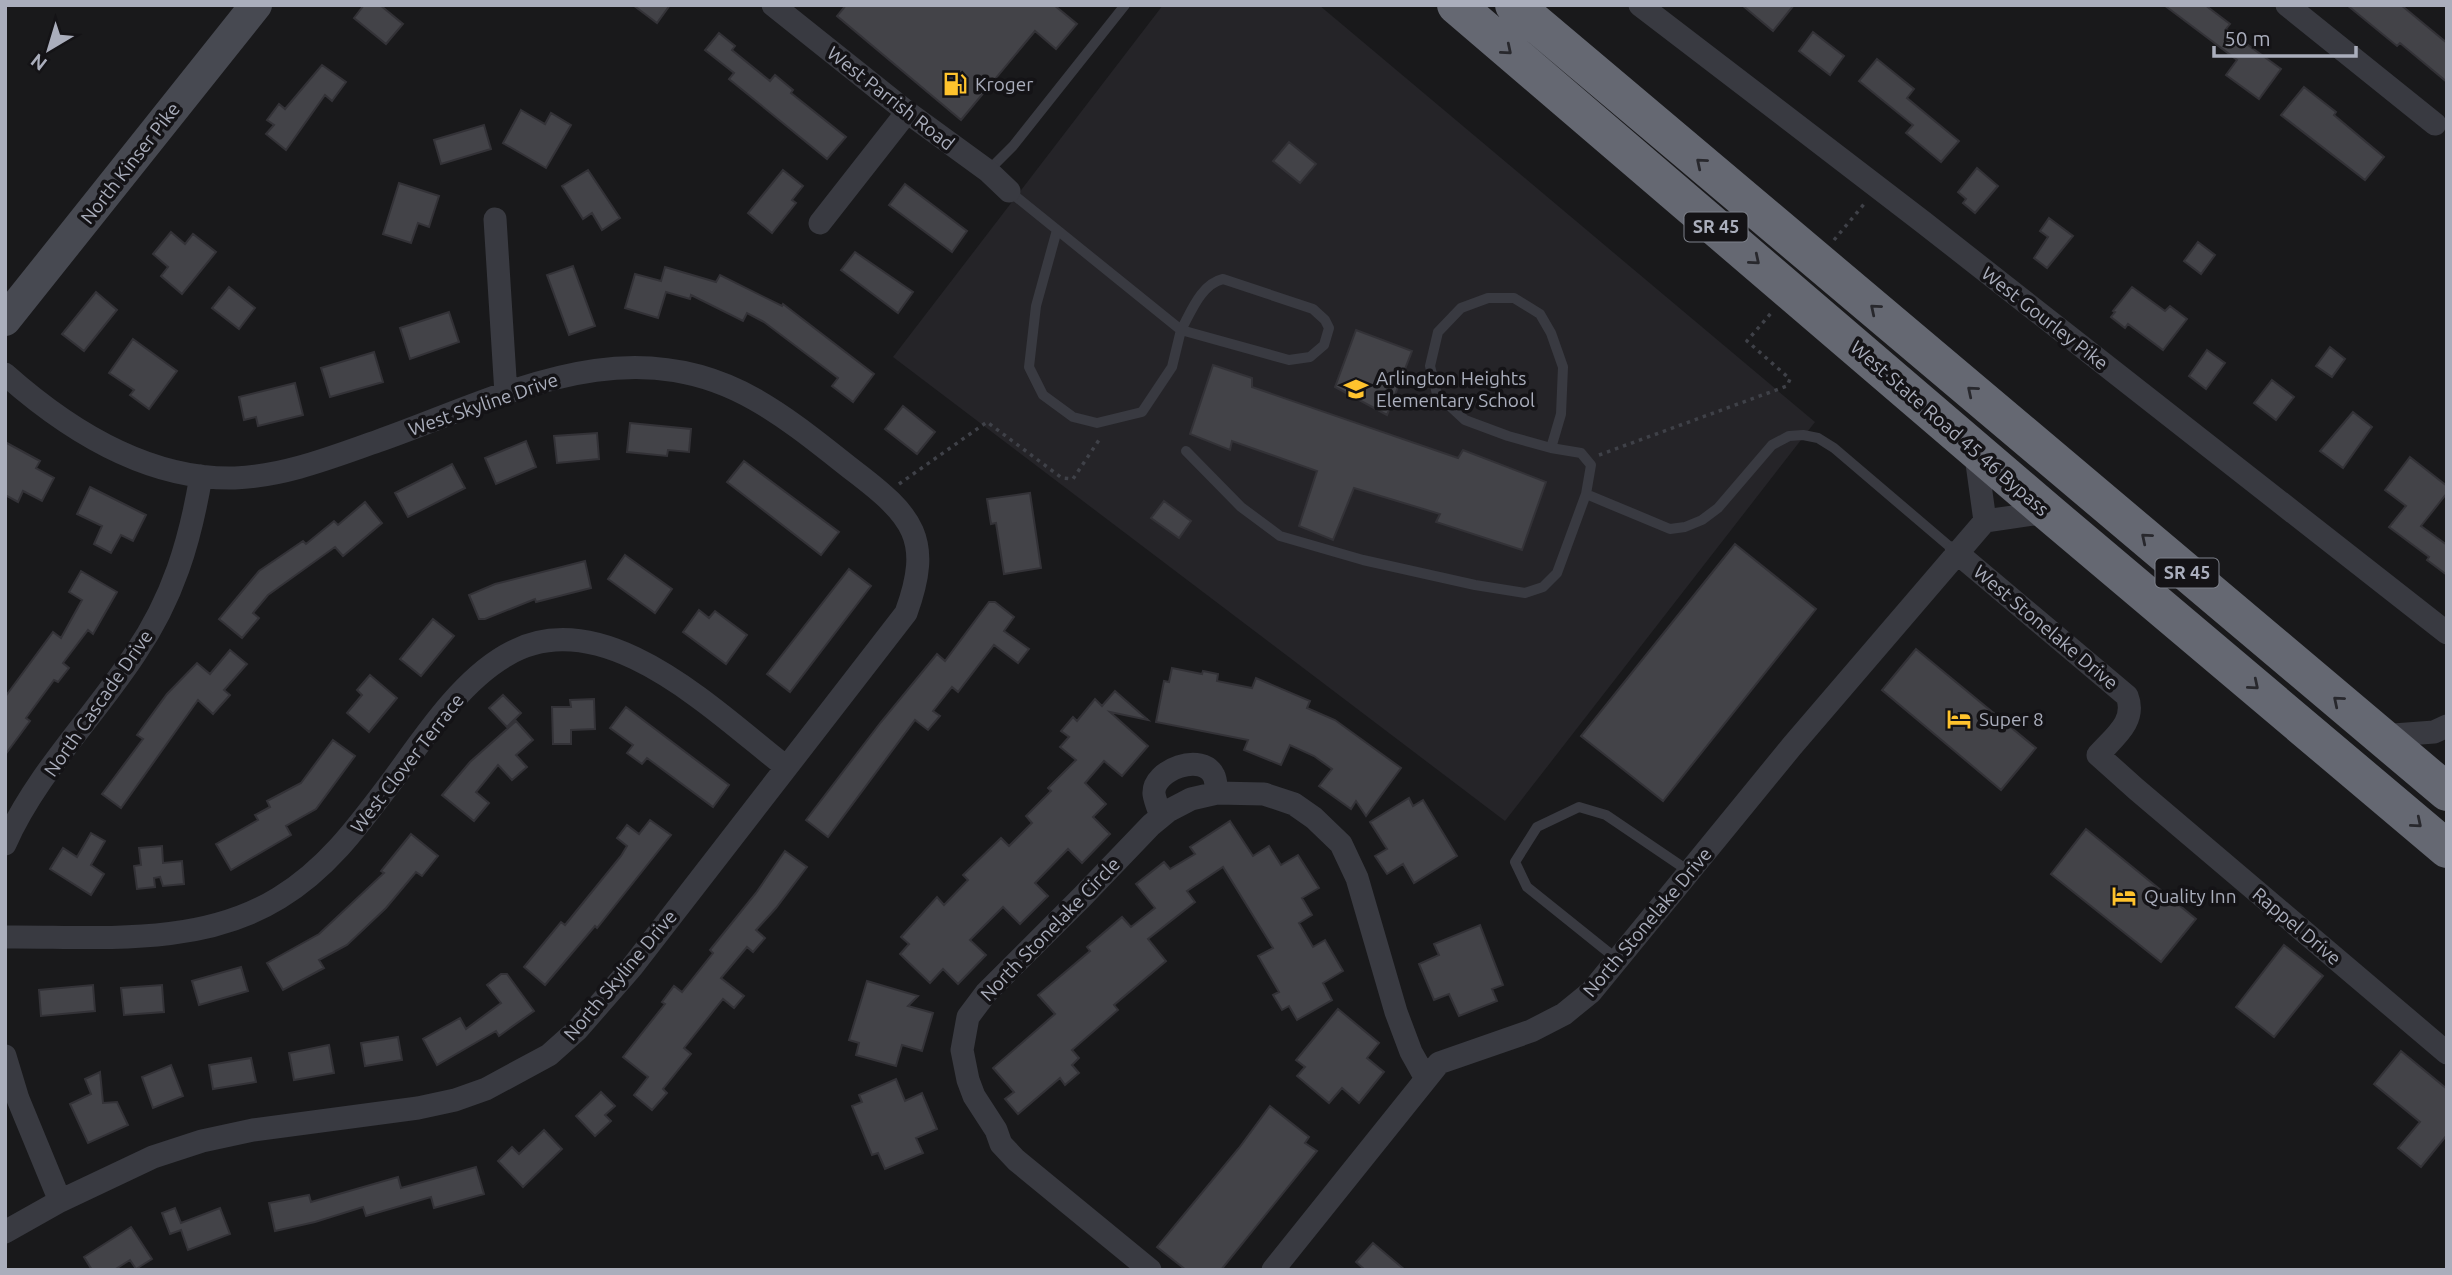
<svg xmlns="http://www.w3.org/2000/svg" width="2452" height="1275" font-family="Ubuntu,sans-serif">
  <rect width="100%" height="100%" fill="#19191b"/>
  <path fill="#252428" d="M1163 5H1319L1815 422 1505 821 893 357Z"/>
  <path fill="#434348" stroke="#333237" stroke-width="2" d="M364 5H380L403 24 386 44 354 18Z
    M633 5H670L657 23Z
    M846 5H1054L1077 24 1056 49 1035 31 961 120 837 16Z
    M1742 5H1794L1773 31Z
    M2164 5H2205L2230 24 2226 29 2281 69 2259 99 2226 75 2237 60Z
    M2347 5H2401L2447 43V82L2400 43 2397 46Z
    M1813 32 1844 56 1830 75 1799 51Z
    M719 33 735 46 732 50 770 81 775 75 793 90 791 93 846 137 827 159 729 79 734 73 705 50Z
    M1877 59 1914 89 1907 98 1959 141 1941 162 1906 133 1913 125 1859 81Z
    M322 65 346 82 332 101 325 95 286 150 266 134 274 125 267 120 279 104 285 109Z
    M2304 87 2336 112 2334 115 2384 157 2365 180 2281 115Z
    M521 110 545 124 551 113 571 125 546 168 503 143Z
    M484 125 491 149 441 164 434 140Z
    M1289 142 1316 164 1300 183 1273 161Z
    M1977 168 1998 186 1975 213 1963 203 1966 199 1958 192Z
    M588 170 620 218 602 230 592 213 583 219 562 186Z
    M783 170 803 186 792 200 796 203 772 233 748 213Z
    M399 183 439 196 429 227 418 223 411 243 383 234Z
    M905 184 967 231 952 252 889 205Z
    M2049 218 2073 236 2047 268 2034 258 2048 237 2040 231Z
    M171 232 185 244 193 234 216 252 182 294 161 276 168 267 153 254Z
    M2198 242 2215 255 2201 274 2184 261Z
    M855 252 913 292 898 313 841 270Z
    M573 266 595 326 569 335 547 275Z
    M665 267 716 282 720 275 782 306 783 304 874 374 853 402 832 386 838 378 764 322 747 313 743 321 691 295 690 299 666 292 658 318 625 308 635 274 661 281Z
    M229 287 255 308 239 329 212 308Z
    M2132 287 2165 311 2170 306 2187 319 2163 350 2128 324 2125 328 2111 317 2115 312 2113 311Z
    M96 292 117 310 84 351 62 334Z
    M449 312 459 342 410 359 400 328Z
    M1356 330 1412 351 1387 415 1335 387Z
    M133 339 177 371 149 409 130 395 134 390 109 373Z
    M2330 347 2345 359 2332 377 2316 366Z
    M2207 350 2225 363 2206 389 2189 376Z
    M374 352 383 382 330 397 321 368Z
    M1213 365 1252 378V387L1458 458 1463 450 1546 482 1522 550 1436 522 1440 514 1354 488 1333 540 1299 526 1317 471 1232 441 1230 450 1190 434Z
    M2272 380 2294 397 2276 420 2254 403Z
    M295 383 303 415 258 426 256 417 244 420 239 397Z
    M903 406 935 432 917 454 885 429Z
    M2353 412 2372 427 2343 468 2320 451Z
    M630 423 691 429 689 452 668 450 667 456 627 452Z
    M597 433 599 459 557 463 554 436Z
    M526 441 536 467 496 484 485 458Z
    M5 442 40 461 36 468 54 478 42 501 23 491 18 502 5 495Z
    M2410 457 2447 486V493L2421 526 2447 545V575L2427 560 2429 557 2389 527 2406 506 2385 490Z
    M744 461 839 532 821 555 727 482Z
    M452 464 465 488 408 517 395 493Z
    M90 487 146 515 133 541 121 535 111 553 94 544 102 526 77 514Z
    M1030 493 1041 568 1004 574 996 523 991 524 987 499Z
    M1164 501 1191 521 1179 538 1151 518Z
    M365 502 382 523 343 556 335 547 268 595 253 613 259 618 242 638 219 619 259 571 303 541 306 544 334 521 338 525Z
    M1735 544 1816 609 1663 801 1581 736Z
    M625 555 672 589 655 613 608 579Z
    M585 561 591 588 536 602 535 599 485 619H479L469 595 495 584Z
    M849 569 871 586 790 692 767 674Z
    M81 571 117 592 93 634 88 630 63 663 69 668 58 682 54 680 26 718 30 721 5 755V697L53 632 61 638 82 600 69 592Z
    M989 602H995L1014 617 1004 631 1029 649 1018 663 994 645 958 692 952 687 933 711 940 716 928 730 915 720 828 837 806 820 881 722 937 654 945 661Z
    M699 610 709 618 715 611 747 635 726 664 683 632Z
    M433 619 454 636 421 676 400 659Z
    M1916 649 2036 748 2001 790 1882 690Z
    M230 650 247 664 224 690 230 695 213 714 198 700 121 808 102 794 143 739 137 735 167 694 197 663 210 674Z
    M1172 668 1202 674 1203 671 1218 674 1217 681 1252 688 1256 678 1310 701 1307 708 1335 720 1401 768 1366 816 1356 801 1351 809 1319 786 1332 769 1314 756 1290 745 1281 765 1244 750 1248 740 1156 722 1164 681 1169 682Z
    M370 675 397 698 369 732 347 713 362 695 357 690Z
    M1115 691 1148 720 1110 712 1148 746 1122 776 1104 761 1085 783 1106 804 1093 817 1110 834 1082 863 1068 849 1035 883 1048 896 1020 924 1003 907 970 940 986 955 958 984 943 969 930 983 900 954 909 944 901 937 937 897 944 905 968 880 963 875 1001 838 1009 846 1032 823 1026 816 1051 791 1048 788 1076 760 1060 747 1069 737 1061 731 1073 717 1077 721 1095 699 1102 706Z
    M503 695 521 713 507 727 489 708Z
    M594 699 595 729 571 730V744H553L552 707H571L570 700Z
    M626 707 729 785 713 807 647 758 642 764 627 753 633 745 610 728Z
    M516 721 533 740 516 755 527 767 512 780 498 765 476 792 489 803 474 821 442 795 470 762Z
    M333 740 355 756 316 809 286 826 291 835 231 870 216 844 258 820 255 815 270 807 267 801 301 783Z
    M1409 798 1413 806 1423 800 1457 856 1414 883 1403 864 1387 874 1375 856 1387 849 1370 822Z
    M650 820 671 835 597 928 595 926 545 985 524 967 561 922 565 925 621 856 627 846 617 838 627 825 639 834Z
    M1230 821 1253 856 1269 846 1281 865 1298 855 1319 888 1302 898 1312 915 1299 923 1313 947 1325 940 1343 971 1323 983 1332 1000 1297 1020 1289 1006 1282 1010 1273 995 1279 992 1258 956 1273 948 1223 867 1187 891 1195 902 1148 939 1166 961 1114 1005 1118 1010 1072 1050 1079 1058 1072 1065 1079 1073 1065 1085 1060 1078 1018 1114 1005 1099 1014 1092 993 1068 1055 1014 1038 995 1090 951 1087 947 1122 917 1131 927 1155 908 1136 884 1164 862 1170 869 1195 854 1190 847Z
    M2086 829 2196 919 2161 962 2051 874Z
    M91 833 105 841 91 865 104 874 91 895 50 869 63 848 77 857Z
    M411 834 438 856 422 876 416 872 386 908 347 945 319 960 324 968 283 990 267 963 319 934 384 873 381 871Z
    M162 846 163 863 182 861 184 884 163 886 160 877 154 878 155 887 137 889 134 866 141 865 139 848Z
    M785 851 807 867 776 908 756 930 765 938 753 952 747 947 721 978 744 996 734 1008 723 999 684 1048 691 1054 663 1089 667 1093 652 1110 634 1095 648 1077 623 1057 665 1004 662 1002 674 986 682 992 713 953 710 950 756 893Z
    M1480 925 1503 985 1492 989 1497 1001 1459 1016 1449 994 1434 1000 1419 964 1439 955 1434 944Z
    M2284 945 2323 976 2274 1037 2236 1007Z
    M241 967 248 991 199 1005 192 981Z
    M501 974H507L534 1011 499 1036 496 1031 437 1065 423 1039 460 1018 466 1029 501 1003 487 985Z
    M867 981 918 996 908 1006 933 1013 922 1051 902 1045 896 1066 856 1055 859 1043 849 1040Z
    M93 985 95 1011 41 1016 39 990Z
    M162 985 164 1012 124 1015 121 988Z
    M1338 1009 1379 1043 1367 1058 1384 1072 1359 1103 1342 1088 1329 1103 1297 1076 1305 1067 1296 1060Z
    M398 1037 402 1060 365 1066 361 1043Z
    M329 1045 334 1073 294 1080 289 1053Z
    M2401 1051 2447 1089V1135L2421 1167 2398 1148 2420 1122 2374 1084Z
    M251 1058 256 1082 213 1089 209 1065Z
    M171 1065 183 1096 153 1108 142 1077Z
    M100 1072 103 1103 117 1102 128 1125 88 1143 70 1104 91 1094 85 1079Z
    M896 1079 905 1101 922 1093 937 1129 916 1138 923 1153 885 1169 878 1153 872 1155 852 1106 862 1102 859 1095Z
    M601 1092 615 1106 605 1115 611 1121 595 1136 576 1116Z
    M1270 1106 1309 1137 1305 1143 1317 1151 1221 1270H1186L1157 1247 1239 1148Z
    M544 1130 562 1149 523 1187 498 1161 512 1147 519 1154Z
    M476 1167 484 1194 434 1208 431 1197 366 1216 363 1207 315 1222 275 1231 269 1203 309 1195 311 1202 398 1177 401 1188Z
    M175 1208 181 1223 220 1208 230 1234 188 1250 181 1230 170 1234 162 1213Z
    M131 1227 152 1259 136 1269 130 1260 114 1270H92L84 1257Z
    M1373 1243 1405 1270H1365L1356 1262Z"/>
  <g fill="none" stroke-linecap="round" stroke-linejoin="round">
    <path stroke="#3f4148" stroke-width="3.5" stroke-dasharray="3.5 5" stroke-linecap="butt" d="M1834 240 1865 203
      M1599 455 1787 386 1790 379 1747 341 1772 312
      M899 484 987 422 1062 478 1073 479 1099 440"/>
    <path stroke="#393a41" stroke-width="10" d="M988 171 1013 146 1125 5
      M1009 191 1181 330 1172 367 1142 412 1097 423 1073 417 1043 395 1029 367 1036 306 1057 230
      M1223 279 1313 309 1325 320 1329 328 1324 345 1310 357 1289 360 1181 330C1191 312 1201 284 1223 279Z
      M1551 448 1561 414 1563 367 1551 333 1540 314 1514 298H1488L1461 308 1438 332 1430 366 1437 394 1465 420 1508 436 1551 448 1581 453 1591 465 1586 494
      M1186 451 1241 507 1280 536 1363 560 1475 585 1525 593 1543 587 1557 573 1586 494 1670 529 1685 527 1702 520 1718 508 1772 445 1789 436 1803 435 1818 438 1834 448 1956 552
      M1618 960 1527 887 1515 862 1537 827 1579 807 1606 815 1690 872"/>
    <path stroke="#393a41" stroke-width="23" d="M773 5 907 112 988 171 1009 191
      M1640 5 1923 222 2447 633
      M2287 5 2435 124
      M495 219 506 394
      M820 223 907 112
      M5 374C68 430 148 480 235 478 285 476 332 457 378 441 503 397 626 325 756 400 791 420 822 446 854 471 913 516 933 539 906 613L632 967 577 1030 549 1055 486 1089 455 1100 418 1108 253 1130 202 1141 153 1157 60 1201 5 1232
      M1975 449 1985 521
      M1956 552 2127 696C2137 721 2114 737 2098 755L2136 789 2447 1053
      M2380 736 2434 732 2447 726
      M1161 816C1159 810 1155 801 1154 794 1152 770 1203 751 1214 776 1216 780 1216 788 1217 793
      M5 844C36 774 93 718 135 654 173 598 190 542 201 476
      M5 937C96 936 198 948 279 898 327 869 359 825 392 781 423 739 459 683 505 656 601 597 715 712 786 767
      M5 1056 18 1099 60 1201
      M1150 1270 1016 1160 1001 1144 996 1130 974 1096 968 1080 962 1050 968 1017 986 993 1082 897 1151 825 1168 811 1191 799 1217 793 1264 794 1294 804 1314 818 1341 844 1357 878 1396 1012 1411 1052 1425 1077
      M1273 1270 1439 1063 1531 1031 1564 1014 1591 992 1792 746 1985 521 2048 512"/>
    <path stroke="#474951" stroke-width="32" d="M5 320 256 5"/>
    <path stroke="#656872" stroke-width="38" d="M1456 5 2048 512 2447 849
      M1514 5 2447 792"/>
  </g>
  <defs><path id="oneway-chevron" d="M-2-3.5L2.5 0L-2 3.5" fill="none" stroke-width="1.6" stroke-linecap="round" stroke-linejoin="round" transform="scale(1.75)"/></defs>
  <g stroke="#28282d">
    <use href="#oneway-chevron" transform="translate(1507 50) rotate(40)"/>
    <use href="#oneway-chevron" transform="translate(1701 163) rotate(-140)"/>
    <use href="#oneway-chevron" transform="translate(1755 260) rotate(40)"/>
    <use href="#oneway-chevron" transform="translate(1875 309) rotate(-140)"/>
    <use href="#oneway-chevron" transform="translate(1972 391) rotate(-140)"/>
    <use href="#oneway-chevron" transform="translate(2146 538) rotate(-140)"/>
    <use href="#oneway-chevron" transform="translate(2254 685) rotate(40)"/>
    <use href="#oneway-chevron" transform="translate(2338 701) rotate(-140)"/>
    <use href="#oneway-chevron" transform="translate(2417 823) rotate(40)"/>
  </g>
  <defs>
    <g id="fuel-bare" transform="scale(1.89)"><path d="M-5.5-6h7V0h2V4h1.3V-2.5L3-4.5l.8-.8L6-3V5H2.5V1h-1V6h-7ZM-4.2-4.7v3.2H.2V-4.7Z" fill="#ffc32d" stroke="#141316" stroke-width="2.5" paint-order="stroke"/></g>
    <g id="school-bare" transform="scale(1.89)"><path d="M0-5L7-2L0 1L-7-2ZM-4 1L0 2.5L4 1V4Q0 6-4 4Z" fill="#ffc32d" stroke="#141316" stroke-width="2.5" paint-order="stroke"/></g>
    <g id="hotel-bare" transform="scale(1.89)"><path d="M-6-4.5h1.5V1H6V5H4.5V3h-9V5H-6ZM-4 0a1.8 1.8 0 1 1 3.6 0ZM.5 0V-2.5h3Q6-2.5 6 0Z" fill="#ffc32d" stroke="#141316" stroke-width="2.5" paint-order="stroke"/></g>
  </defs>
  <g fill-rule="evenodd">
    <use href="#fuel-bare" x="955" y="84"/>
    <use href="#school-bare" x="1356" y="389"/>
    <use href="#hotel-bare" x="1959" y="719"/>
    <use href="#hotel-bare" x="2124" y="896"/>
  </g>
  <g text-anchor="middle" stroke-width="7" stroke-linejoin="round" paint-order="stroke">
    <g fill="#141316" stroke="#7d808a" stroke-width="2">
      <rect x="1684.5" y="212.5" width="63" height="29" rx="5"/>
      <rect x="2155.5" y="558.5" width="63" height="29" rx="5"/>
    </g>
    <g font-size="18" font-weight="bold" fill="#aaaebc">
      <text x="1716" y="233">SR 45</text>
      <text x="2187" y="579">SR 45</text>
    </g>
    <g font-size="19" fill="#aaaebc" stroke="#141316" text-anchor="start">
      <text x="975" y="91">Kroger</text>
      <text x="1376" y="385">Arlington Heights<tspan x="1376" dy="22">Elementary School</tspan></text>
      <text x="1979" y="726">Super 8</text>
      <text x="2144" y="903">Quality Inn</text>
    </g>
    <g font-size="19" fill="#aaaebc" stroke="#141316">
      <text transform="translate(891 98) rotate(38)" y="7">West Parrish Road</text>
      <text transform="translate(130 163) rotate(-52)" y="7">North Kinser Pike</text>
      <text transform="translate(2045 318) rotate(38)" y="7">West Gourley Pike</text>
      <text transform="translate(483 404) rotate(-19)" y="7">West Skyline Drive</text>
      <text transform="translate(1950 428) rotate(41)" y="7">West State Road 45 46 Bypass</text>
      <text transform="translate(2046 627) rotate(40)" y="7">West Stonelake Drive</text>
      <text transform="translate(98 703) rotate(-55)" y="7">North Cascade Drive</text>
      <text transform="translate(407 763) rotate(-52)" y="7">West Clover Terrace</text>
      <text transform="translate(1647 922) rotate(-50)" y="7">North Stonelake Drive</text>
      <text transform="translate(2297 926) rotate(40)" y="7">Rappel Drive</text>
      <text transform="translate(1050 929) rotate(-46)" y="7">North Stonelake Circle</text>
      <text transform="translate(620 975) rotate(-50)" y="7">North Skyline Drive</text>
    </g>
  </g>
  <rect width="2452" height="1275" fill="none" stroke="#aaaebc" stroke-width="14"/>
  <g transform="translate(49 49) rotate(218)" stroke="#141316" stroke-width="5" paint-order="stroke">
  <path d="M0-5L12 26L0 18L-12 26Z" fill="#aaaebc"/>
  <text y="-10" font-size="19" font-weight="bold" text-anchor="middle" fill="#aaaebc">N</text>
  </g>
  <path d="M2214 46v10h142v-10" fill="none" stroke="#aaaebc" stroke-width="3.5"/>
  <text x="2224" y="46" font-size="21" fill="#aaaebc" stroke="#141316" stroke-width="5" paint-order="stroke">50 m</text>
</svg>
